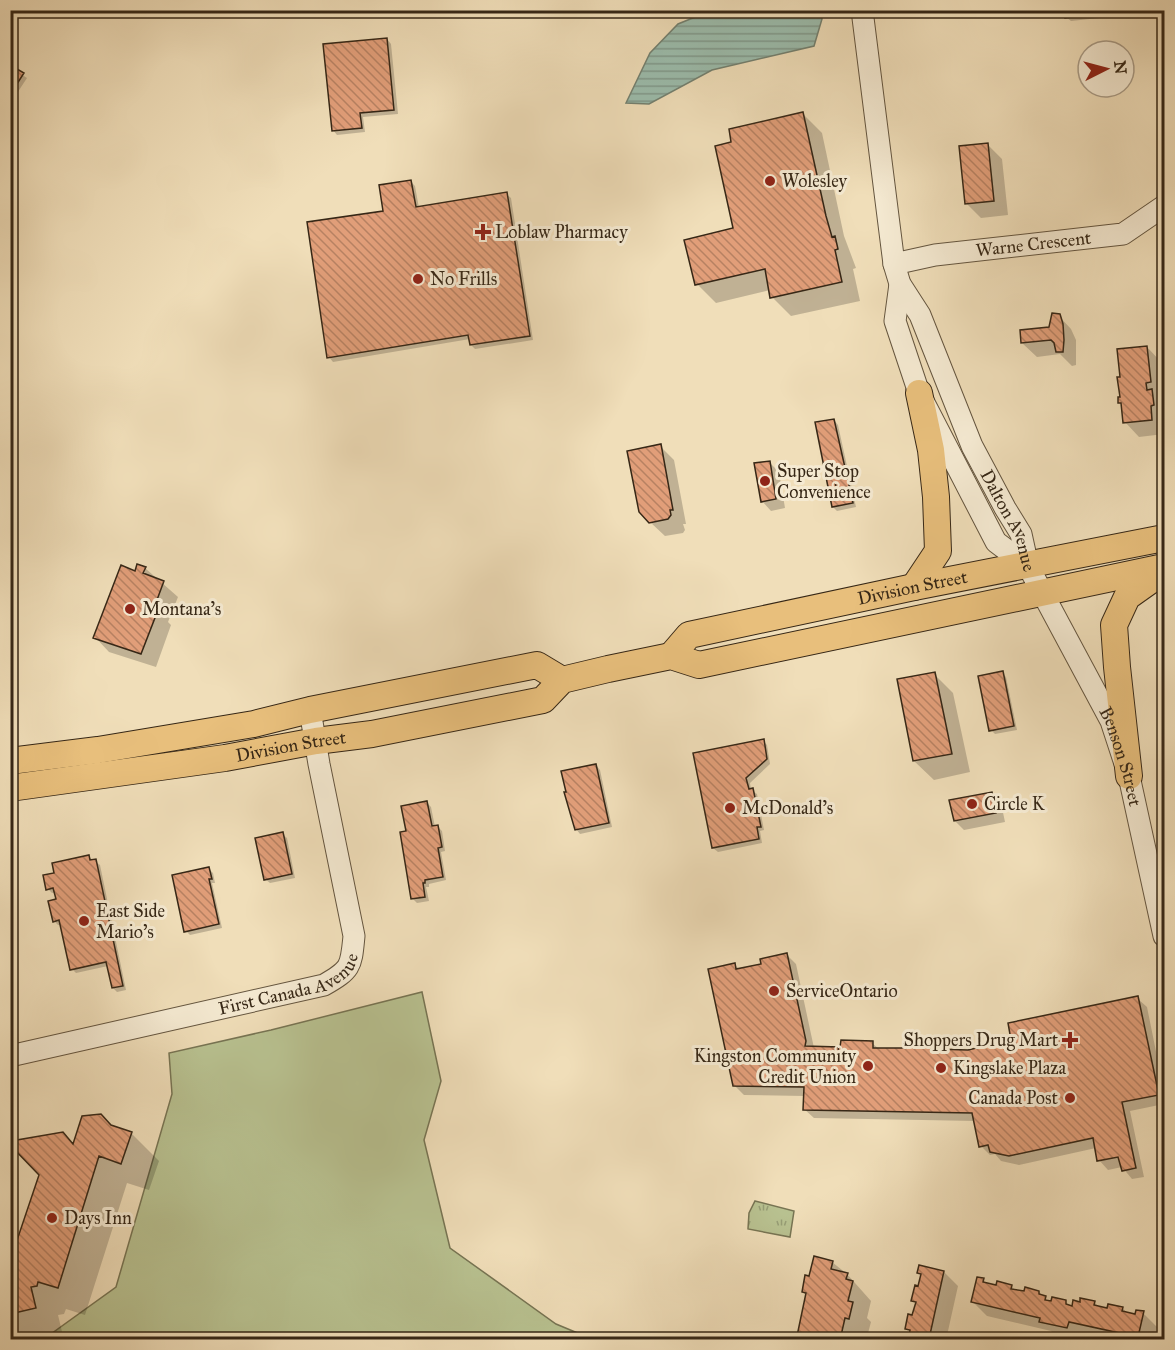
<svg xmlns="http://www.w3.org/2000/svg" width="1175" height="1350" font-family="'IM FELL Great Primer',serif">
  <defs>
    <pattern id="park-tufts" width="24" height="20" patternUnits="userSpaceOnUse" patternTransform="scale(1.5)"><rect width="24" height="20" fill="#b8c190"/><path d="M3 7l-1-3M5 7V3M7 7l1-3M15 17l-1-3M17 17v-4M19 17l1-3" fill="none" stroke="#969d75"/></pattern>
    <pattern id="water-rules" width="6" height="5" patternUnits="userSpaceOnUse" patternTransform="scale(1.5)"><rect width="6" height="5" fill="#9bbcac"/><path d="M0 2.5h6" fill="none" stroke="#7f998b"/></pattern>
    <pattern id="building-back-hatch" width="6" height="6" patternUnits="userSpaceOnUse" patternTransform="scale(1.5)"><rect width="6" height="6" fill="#e19e79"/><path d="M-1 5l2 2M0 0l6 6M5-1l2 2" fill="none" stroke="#b78162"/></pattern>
  </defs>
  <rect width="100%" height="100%" fill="#f0deb9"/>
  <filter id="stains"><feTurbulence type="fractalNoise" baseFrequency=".00333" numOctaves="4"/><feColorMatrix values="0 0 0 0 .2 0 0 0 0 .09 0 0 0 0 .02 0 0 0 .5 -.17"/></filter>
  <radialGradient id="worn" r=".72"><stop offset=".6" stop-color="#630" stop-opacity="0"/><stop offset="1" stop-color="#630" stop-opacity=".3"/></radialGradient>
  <path fill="#b8c190" stroke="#777453" stroke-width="1.5" d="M422 992 441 1081 424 1140 450 1248 556 1324 592 1339H44L116 1287 172 1094 169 1053 271 1030Z"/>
  <path fill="url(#park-tufts)" stroke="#777453" stroke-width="1.5" d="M755 1201 794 1211 790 1237 748 1229 749 1213Z"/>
  <path fill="url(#water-rules)" stroke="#738070" stroke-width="1.5" d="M710 11H821L822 19 814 46 712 70 649 104 626 103 650 53 678 24Z"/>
  <path fill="#0003" d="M1065 10H1118V16L1071 21 1066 17Z
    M387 39 391 44 398 114 363 117 365 132 337 135 333 130Z
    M10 67 27 78 10 104Z
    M803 114 822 133 844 236 856 268 853 269 860 301 791 316 772 297 770 290 716 303 697 284 734 229 733 143Z
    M987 144 1002 159 1008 215 981 218 967 204Z
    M411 182 415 186 419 208 506 194 511 198 533 340 475 349 471 345 470 339 333 362 329 357 384 212Z
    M1057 314 1071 329 1076 340V365L1072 366 1060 354 1037 357 1022 343 1050 328Z
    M1147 347 1161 362 1164 396 1159 397 1164 404V434L1139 437 1125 422 1122 405 1120 402Z
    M834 420 838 425 856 507 837 511 833 507Z
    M660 446 674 460 686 524H683L685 530 683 533 665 536 650 522Z
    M769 462 779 472 785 508 771 511 762 501Z
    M145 568 178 597 168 622 171 625 156 667 109 652 95 637 136 573Z
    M1002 673 1006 677 1017 730 995 734 991 730Z
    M934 674 953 693 970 772 934 780 914 761Z
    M763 741 767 745 770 764 750 783 751 790 757 794 764 830 760 831 762 843 718 852 713 848Z
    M596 765 600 770 612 827 580 834 576 829 567 793Z
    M992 793 1001 803 1005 822 964 830 955 821Z
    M427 803 431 807 435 827 437 826 442 831 445 851 441 852 446 880 429 884V887H426L429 901 417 903 412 898 407 832Z
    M282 834 287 838 295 878 270 883 265 879Z
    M89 857 100 865 126 990 117 992 113 988 108 966 76 973 72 969 62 925H58L54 921 58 900 56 892 52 893 48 889 56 874Z
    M208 868 213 873 215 883H212L222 928 190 935 186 931Z
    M787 955 796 964 814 1048 841 1049 872 1043 879 1049 905 1050 936 1044 942 1050 969 1051 1013 1042 1137 998 1147 1007 1164 1091V1104L1130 1111 1144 1177 1132 1179 1122 1167 1108 1170 1099 1160 1096 1148 1019 1165 1001 1161 995 1154 990 1155 981 1146 976 1121 814 1118 804 1109 805 1096 744 1095 734 1085 735 965 740 970 763 965Z
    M131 1133 159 1161 149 1190 127 1183 85 1315 66 1309 64 1314 58 1315 63 1336 47 1340H10V1263L74 1145Z
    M832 1262 847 1274 871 1301 867 1318 871 1322 867 1337 864 1336 863 1340H793L798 1338 807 1296 803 1292 811 1278Z
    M919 1272H944L958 1286 946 1340H913L911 1333 907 1328 914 1316 917 1304 913 1300 919 1288 922 1276Z
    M983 1280 988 1285 1011 1286 1016 1291 1039 1292 1050 1303 1065 1302 1072 1309 1094 1302 1100 1308 1108 1310 1122 1308 1128 1313 1136 1315 1143 1313 1157 1327 1154 1340H1102L1083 1335 1082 1340H1074L1055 1335 1051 1331 987 1316 973 1302Z"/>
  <path fill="url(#building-back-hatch)" stroke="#362716" stroke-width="1.5" d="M1064 10H1115V12L1065 18Z
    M387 38 394 110 360 113 362 128 332 131 323 44Z
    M10 65 24 73 13 90 10 91Z
    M803 112 826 216 832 237 835 236 838 249 835 250 842 282 770 298 765 269 695 285 684 240 733 228 715 146 731 142 729 129Z
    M988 143 994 201 965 204 959 146Z
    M411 180 416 207 507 192 530 336 470 345 468 335 327 358 307 222 383 211 379 185Z
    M1052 313 1060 314 1063 324 1064 340 1063 352H1056L1054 343 1051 340 1021 343 1020 330 1049 327Z
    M1147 346 1151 382 1146 383 1147 390 1152 389 1154 405 1151 406 1152 420 1123 423 1121 403H1118V397H1120L1117 377H1120L1117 349Z
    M834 419 853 503 832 507 815 422Z
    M661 444 673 510H670L671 515 668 519 649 523 639 512 627 451Z
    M770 461 776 499 761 502 754 463Z
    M137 564 146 567 143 573 164 581 154 608 158 610 141 654 93 638 121 565 135 571Z
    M1003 671 1014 726 989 731 978 676Z
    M935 672 952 754 913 761 897 679Z
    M764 739 767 759 746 778 749 789 753 788 761 827H757L759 839 712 848 693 753Z
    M596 764 609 823 575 830 564 792H566L561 771Z
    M992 792 996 813 954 821 949 800Z
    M427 801 432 826 438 825 442 847 438 848 443 877 425 880V883H423L425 897 411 899 400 832 406 831 401 806Z
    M283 832 292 874 264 880 255 838Z
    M89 855 90 860 96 859 123 986 112 988 106 962 70 970 59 920 53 922 48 901 56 899 53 888 46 890 43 875 54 873 52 863Z
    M209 867 212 879H209L219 924 184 932 172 875Z
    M787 953 806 1041 805 1046 840 1047 841 1040 873 1041V1048H903L904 1041 936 1042 937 1049 968 1050 1011 1040 1008 1023 1138 996 1159 1095 1122 1102 1136 1168 1122 1171 1118 1157 1097 1161 1093 1138 1009 1156 990 1152 988 1145 979 1147 972 1113 803 1110 804 1087 733 1086 708 969 735 963 736 969 761 964 760 959Z
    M101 1114 111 1125 132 1132 121 1164 99 1156 58 1288 38 1282 37 1286 31 1287 36 1308 10 1314V1261L39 1175 14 1149 17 1140 63 1132 73 1144 82 1116Z
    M814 1256 833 1261 831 1269 848 1273 846 1279 853 1281 848 1301 853 1302 849 1319 845 1318 840 1340H792L793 1335 797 1336 806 1293 802 1292 805 1275 809 1276Z
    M919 1265 944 1271 929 1339 930 1340H911L912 1336 909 1335 910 1330 905 1329 908 1314 912 1315 916 1302 911 1301 915 1285 918 1286 921 1274 917 1273Z
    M977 1277 984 1278 983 1282 996 1285 997 1281 1012 1285 1011 1289 1024 1291 1025 1287 1039 1291V1294L1046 1296 1045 1300 1051 1301 1052 1297 1066 1300V1304L1072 1306 1073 1300 1080 1302V1298L1095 1301 1094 1305 1107 1308 1108 1304 1123 1307 1122 1311 1135 1314 1136 1310 1144 1311 1138 1337 1069 1322 1067 1328 1039 1322 1040 1318 971 1302Z"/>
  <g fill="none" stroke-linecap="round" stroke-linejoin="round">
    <g stroke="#64553f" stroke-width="23">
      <g id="minor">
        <path id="s1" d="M862 10 894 264 900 284 920 315 972 446 1005 508 1021 534 1028 566 1111 721 1129 776 1164 936"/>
        <path id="s2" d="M894 264 935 255 1123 234 1164 206"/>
        <path d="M900 284 895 321 919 393 996 542 1028 566"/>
        <path id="s3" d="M10 1056 324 985C352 969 351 966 354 936L319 764 310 710"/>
      </g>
    </g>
    <g stroke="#362716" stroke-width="28">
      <g id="major">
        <path d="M914 587 938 551 936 497 931 450 919 393"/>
        <path id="s4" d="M671 656 689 635 914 587 1164 538"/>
        <path d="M10 761 98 750 254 724 310 710 537 665 562 680"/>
        <path d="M1129 776 1117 667 1114 625 1127 597 1151 580 1163 576"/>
        <path id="s5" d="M10 788 225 758 316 741 372 734 543 700 562 680 608 669 671 656 699 665 1164 567"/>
      </g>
    </g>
    <use href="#minor" stroke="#f5ead2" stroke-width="21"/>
    <use href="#major" stroke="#e8bf7c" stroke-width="26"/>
  </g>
  <g fill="#8f2418" stroke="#f5ead2" stroke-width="2">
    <circle cx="770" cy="181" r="6"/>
    <path d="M480 223h6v6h6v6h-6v6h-6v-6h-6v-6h6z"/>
    <circle cx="418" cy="279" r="6"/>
    <circle cx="765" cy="481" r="6"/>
    <circle cx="130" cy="609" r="6"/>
    <circle cx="972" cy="804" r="6"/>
    <circle cx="730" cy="808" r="6"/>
    <circle cx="84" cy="921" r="6"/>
    <circle cx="774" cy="991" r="6"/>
    <path d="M1067 1031h6v6h6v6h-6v6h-6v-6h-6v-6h6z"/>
    <circle cx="868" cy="1066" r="6"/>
    <circle cx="941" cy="1068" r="6"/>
    <circle cx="1070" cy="1098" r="6"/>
    <circle cx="52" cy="1218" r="6"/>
  </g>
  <g text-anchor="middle" stroke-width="6" stroke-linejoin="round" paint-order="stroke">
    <g font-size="18" fill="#362716" stroke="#f5ead2" text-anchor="start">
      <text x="782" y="187">Wolesley</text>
      <text x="495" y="238">Loblaw Pharmacy</text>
      <text x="430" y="285">No Frills</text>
      <text x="777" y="477">Super Stop<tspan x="777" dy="21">Convenience</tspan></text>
      <text x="142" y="615">Montana's</text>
      <text x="984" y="810">Circle K</text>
      <text x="742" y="814">McDonald's</text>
      <text x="96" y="917">East Side<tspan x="96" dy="21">Mario's</tspan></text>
      <text x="786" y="997">ServiceOntario</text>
      <text x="1058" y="1046" text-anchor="end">Shoppers Drug Mart</text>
      <text x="856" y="1062" text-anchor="end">Kingston Community<tspan x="856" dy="21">Credit Union</tspan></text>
      <text x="953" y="1074">Kingslake Plaza</text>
      <text x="1058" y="1104" text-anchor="end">Canada Post</text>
      <text x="64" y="1224">Days Inn</text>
    </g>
    <g font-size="18" fill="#362716" stroke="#f5ead2">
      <text dy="6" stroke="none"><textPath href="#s2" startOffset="141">Warne Crescent</textPath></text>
      <text dy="6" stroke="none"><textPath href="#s1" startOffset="538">Dalton Avenue</textPath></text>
      <text dy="6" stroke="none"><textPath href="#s4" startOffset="256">Division Street</textPath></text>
      <text dy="6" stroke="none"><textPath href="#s5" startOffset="284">Division Street</textPath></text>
      <text dy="6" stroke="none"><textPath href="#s1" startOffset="801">Benson Street</textPath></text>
      <text dy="6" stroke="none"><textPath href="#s3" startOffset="290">First Canada Avenue</textPath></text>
    </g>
  </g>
  <rect width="1175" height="1350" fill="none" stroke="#f0deb9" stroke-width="36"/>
  <rect x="12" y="12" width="1151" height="1326" fill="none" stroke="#362716" stroke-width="3"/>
  <rect x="18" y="18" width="1139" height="1314" fill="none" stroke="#362716" stroke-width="1.5"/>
  <g transform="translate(1106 69) rotate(84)"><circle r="28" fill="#f5ead2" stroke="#a99c87" stroke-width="1.5"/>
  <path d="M0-4.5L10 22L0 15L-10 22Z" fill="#8f2418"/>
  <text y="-9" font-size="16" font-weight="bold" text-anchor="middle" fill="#362716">N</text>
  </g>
  <rect width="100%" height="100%" filter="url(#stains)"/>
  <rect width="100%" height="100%" fill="url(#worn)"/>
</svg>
